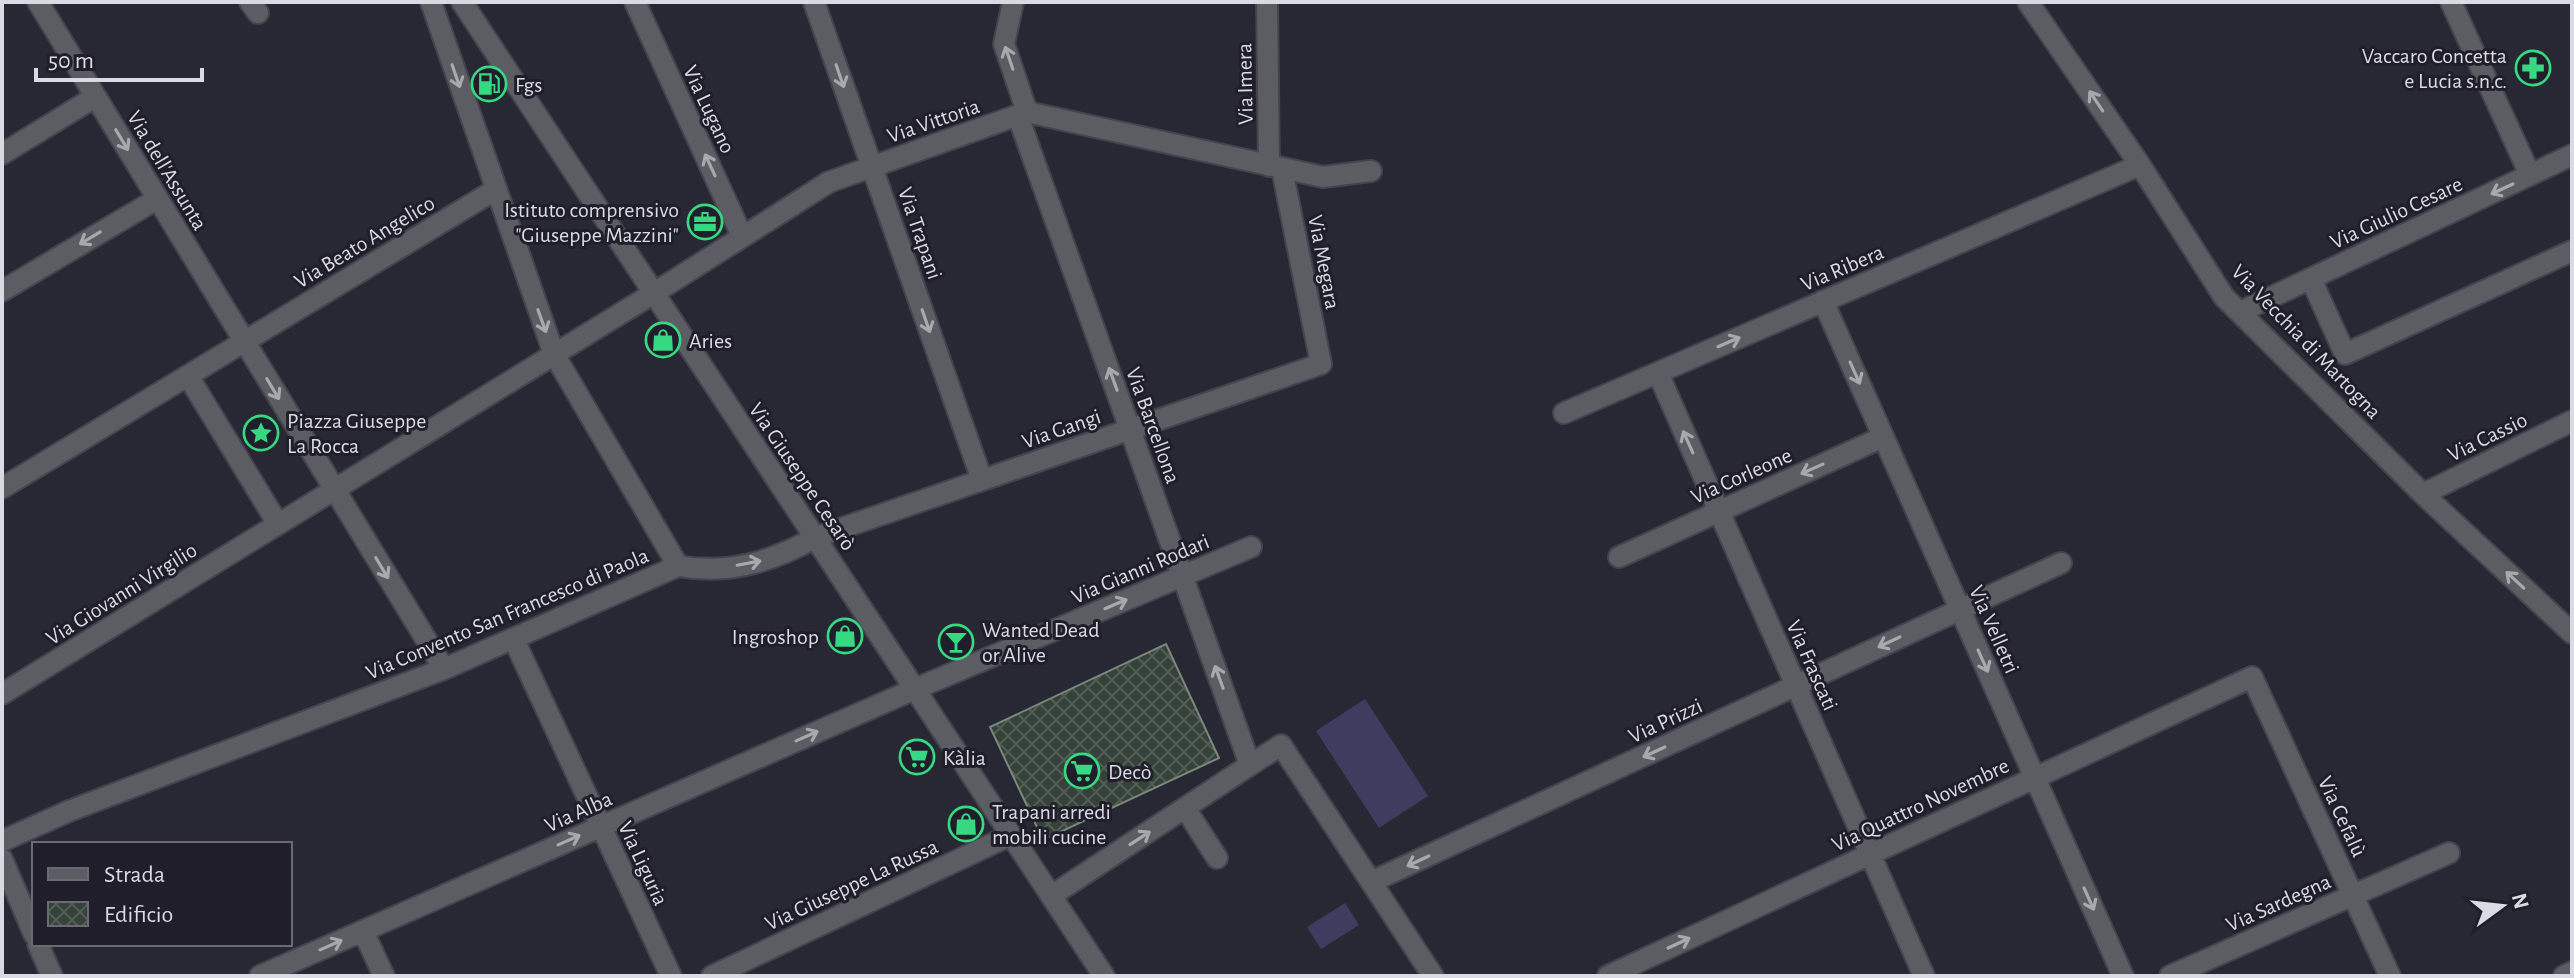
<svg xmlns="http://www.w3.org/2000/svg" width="2574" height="978" font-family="'Alegreya Sans',sans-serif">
  <defs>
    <pattern id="building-cross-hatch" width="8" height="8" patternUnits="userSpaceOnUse" patternTransform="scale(2)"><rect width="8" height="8" fill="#354239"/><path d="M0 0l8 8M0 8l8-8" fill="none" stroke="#525d55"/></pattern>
  </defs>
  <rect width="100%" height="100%" fill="#282734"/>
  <path fill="#3f3c60" d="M1365 699 1428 796 1379 828 1316 731Z
    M1345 903 1359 925 1321 949 1307 927Z"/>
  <path fill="url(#building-cross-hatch)" stroke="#79887d" stroke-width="2" d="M1166 644 1219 758 1043 840 990 727Z"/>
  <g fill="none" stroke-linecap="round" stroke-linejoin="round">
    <g stroke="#444450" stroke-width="24">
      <path id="minor" d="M38 2 444 669
        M250 2 258 13
        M431 2 554 354 678 566
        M635 2 742 236
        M814 2 982 480
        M1013 2 1004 44 1027 112
        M1267 2 1269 166
        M2028 2 2140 165 2224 297 2423 494 2572 633
        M2451 2 2530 175
        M1018 116 1250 765 1051 896
        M2 154 95 97
        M2311 279 2345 354 2572 251
        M2 291 157 199
        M1823 301 2123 976
        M2240 312 2572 155
        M1658 373 1924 976
        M188 376 278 524
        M1564 413 2140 165
        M2 488 495 190
        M2423 494 2572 421
        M1619 557 1883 437
        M678 566C728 575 772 562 816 537L1321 364 1282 169
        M514 640 671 976
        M2 694 654 293 829 182 1027 112 1323 177 1371 171
        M1250 765 1281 745 1433 976
        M1185 808 1217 858
        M2 841 69 811 444 669 678 566
        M2 859 34 934
        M1371 882 2061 563
        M363 931 384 976
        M38 944 52 976
        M260 976 915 689 1251 547
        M712 976 1011 835
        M1608 976 2252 677 2390 976
        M2170 976 2449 853
        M2564 976 2572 972"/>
    </g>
    <g stroke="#444450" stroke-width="24">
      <path id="tertiary" d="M462 2 1104 976"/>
    </g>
    <use href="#minor" stroke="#5c5c63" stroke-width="20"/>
    <use href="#tertiary" stroke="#5c5c63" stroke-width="20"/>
  </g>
  <defs><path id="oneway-shaft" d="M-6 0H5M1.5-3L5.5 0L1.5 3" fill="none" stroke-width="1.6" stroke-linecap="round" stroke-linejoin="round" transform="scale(2)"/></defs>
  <g stroke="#a8a8af">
    <use href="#oneway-shaft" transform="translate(1009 58) rotate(-109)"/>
    <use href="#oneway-shaft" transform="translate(456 76) rotate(71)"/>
    <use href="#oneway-shaft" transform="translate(840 76) rotate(71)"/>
    <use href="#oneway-shaft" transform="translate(2096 101) rotate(-124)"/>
    <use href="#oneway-shaft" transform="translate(122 140) rotate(59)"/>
    <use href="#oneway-shaft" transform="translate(710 165) rotate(-115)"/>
    <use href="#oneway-shaft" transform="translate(2502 189) rotate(155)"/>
    <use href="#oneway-shaft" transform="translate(90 238) rotate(149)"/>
    <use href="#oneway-shaft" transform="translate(542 321) rotate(70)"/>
    <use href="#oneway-shaft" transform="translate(926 321) rotate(71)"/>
    <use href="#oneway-shaft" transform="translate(1729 342) rotate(-23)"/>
    <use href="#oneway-shaft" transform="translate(1855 373) rotate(66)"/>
    <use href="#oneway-shaft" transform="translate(1113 379) rotate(-110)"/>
    <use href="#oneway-shaft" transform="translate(273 389) rotate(59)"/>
    <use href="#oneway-shaft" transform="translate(1688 442) rotate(-114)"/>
    <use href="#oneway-shaft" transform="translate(1812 469) rotate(156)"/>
    <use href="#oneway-shaft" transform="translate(749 563) rotate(-11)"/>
    <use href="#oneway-shaft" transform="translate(382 568) rotate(59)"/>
    <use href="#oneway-shaft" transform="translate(2515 580) rotate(-137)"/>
    <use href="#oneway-shaft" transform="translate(1116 604) rotate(-23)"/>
    <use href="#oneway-shaft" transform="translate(1889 642) rotate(155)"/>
    <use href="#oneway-shaft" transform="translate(1983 661) rotate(66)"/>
    <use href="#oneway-shaft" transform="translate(1219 677) rotate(-110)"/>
    <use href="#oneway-shaft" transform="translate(807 736) rotate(-24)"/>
    <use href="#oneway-shaft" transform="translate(1654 752) rotate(155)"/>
    <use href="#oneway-shaft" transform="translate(1140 838) rotate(-33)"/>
    <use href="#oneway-shaft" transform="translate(569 840) rotate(-24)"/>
    <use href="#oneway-shaft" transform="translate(1418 861) rotate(155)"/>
    <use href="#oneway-shaft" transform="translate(2089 899) rotate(66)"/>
    <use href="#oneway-shaft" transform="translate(1679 943) rotate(-25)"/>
    <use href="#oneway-shaft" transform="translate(331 945) rotate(-24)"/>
  </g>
  <defs>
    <g id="pharmacy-ring" transform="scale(1.8)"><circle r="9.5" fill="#1f1e2a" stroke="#36d881" stroke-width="1.5"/><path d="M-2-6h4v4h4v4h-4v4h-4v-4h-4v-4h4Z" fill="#36d881"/></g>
    <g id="fuel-ring" transform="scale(1.8)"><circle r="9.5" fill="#1f1e2a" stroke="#36d881" stroke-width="1.5"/><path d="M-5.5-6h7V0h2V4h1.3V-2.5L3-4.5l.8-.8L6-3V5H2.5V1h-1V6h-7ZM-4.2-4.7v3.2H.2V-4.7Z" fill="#36d881"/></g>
    <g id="office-ring" transform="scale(1.8)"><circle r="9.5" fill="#1f1e2a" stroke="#36d881" stroke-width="1.5"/><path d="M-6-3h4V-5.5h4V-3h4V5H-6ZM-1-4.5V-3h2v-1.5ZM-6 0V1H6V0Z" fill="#36d881"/></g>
    <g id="shop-ring" transform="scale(1.8)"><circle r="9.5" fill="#1f1e2a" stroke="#36d881" stroke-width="1.5"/><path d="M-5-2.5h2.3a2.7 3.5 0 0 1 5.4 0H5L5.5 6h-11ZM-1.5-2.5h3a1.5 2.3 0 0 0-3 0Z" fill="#36d881"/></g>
    <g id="sight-ring" transform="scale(1.8)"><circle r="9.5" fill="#1f1e2a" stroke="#36d881" stroke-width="1.5"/><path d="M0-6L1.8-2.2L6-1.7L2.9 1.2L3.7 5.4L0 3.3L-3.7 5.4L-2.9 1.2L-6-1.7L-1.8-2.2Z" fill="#36d881"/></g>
    <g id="bar-ring" transform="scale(1.8)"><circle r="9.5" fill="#1f1e2a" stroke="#36d881" stroke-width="1.5"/><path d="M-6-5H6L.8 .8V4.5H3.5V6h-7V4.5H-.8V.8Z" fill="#36d881"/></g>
    <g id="supermarket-ring" transform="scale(1.8)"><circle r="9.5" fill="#1f1e2a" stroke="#36d881" stroke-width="1.5"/><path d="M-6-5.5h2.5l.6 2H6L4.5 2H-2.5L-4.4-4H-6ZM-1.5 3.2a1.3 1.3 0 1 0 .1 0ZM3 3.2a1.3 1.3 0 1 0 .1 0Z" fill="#36d881"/></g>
  </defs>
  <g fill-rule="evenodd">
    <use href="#pharmacy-ring" x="2533" y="68"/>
    <use href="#fuel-ring" x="489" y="84"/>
    <use href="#office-ring" x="705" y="222"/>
    <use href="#shop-ring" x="663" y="340"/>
    <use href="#sight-ring" x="261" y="433"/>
    <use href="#shop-ring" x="845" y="636"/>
    <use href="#bar-ring" x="956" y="642"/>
    <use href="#supermarket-ring" x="917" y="757"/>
    <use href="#supermarket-ring" x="1082" y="771"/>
    <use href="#shop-ring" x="966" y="824"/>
  </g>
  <g text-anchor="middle" stroke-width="6" stroke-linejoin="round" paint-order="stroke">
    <g font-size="22" fill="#dadae2" stroke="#1f1e2a" text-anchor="start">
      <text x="2507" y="63" text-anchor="end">Vaccaro Concetta<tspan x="2507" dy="25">e Lucia s.n.c.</tspan></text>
      <text x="515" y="92">Fgs</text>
      <text x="679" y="217" text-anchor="end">Istituto comprensivo<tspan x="679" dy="25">"Giuseppe Mazzini"</tspan></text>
      <text x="689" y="348">Aries</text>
      <text x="287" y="428">Piazza Giuseppe<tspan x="287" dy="25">La Rocca</tspan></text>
      <text x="982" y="637">Wanted Dead<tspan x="982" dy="25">or Alive</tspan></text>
      <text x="819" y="644" text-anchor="end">Ingroshop</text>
      <text x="943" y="765">Kàlia</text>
      <text x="1108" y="779">Decò</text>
      <text x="992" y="819">Trapani arredi<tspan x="992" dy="25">mobili cucine</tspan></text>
    </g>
    <g font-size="22" fill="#dadae2" stroke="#1f1e2a">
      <text transform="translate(1244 84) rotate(-91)" y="8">Via Imera</text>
      <text transform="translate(710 109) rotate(65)" y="8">Via Lugano</text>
      <text transform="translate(933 120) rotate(-19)" y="8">Via Vittoria</text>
      <text transform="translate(168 170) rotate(59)" y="8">Via dell'Assunta</text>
      <text transform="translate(2396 212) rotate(-25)" y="8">Via Giulio Cesare</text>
      <text transform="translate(921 233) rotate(71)" y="8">Via Trapani</text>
      <text transform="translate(364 241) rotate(-31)" y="8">Via Beato Angelico</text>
      <text transform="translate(1325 262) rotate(79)" y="8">Via Megara</text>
      <text transform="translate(1842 267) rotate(-23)" y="8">Via Ribera</text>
      <text transform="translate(2307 341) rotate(46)" y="8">Via Vecchia di Martogna</text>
      <text transform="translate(1154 425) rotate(70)" y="8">Via Barcellona</text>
      <text transform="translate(1061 428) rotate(-19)" y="8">Via Gangi</text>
      <text transform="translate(2487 436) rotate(-26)" y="8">Via Cassio</text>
      <text transform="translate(1741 475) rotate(-24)" y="8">Via Corleone</text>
      <text transform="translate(803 476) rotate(56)" y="8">Via Giuseppe Cesarò</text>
      <text transform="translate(1140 568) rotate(-23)" y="8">Via Gianni Rodari</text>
      <text transform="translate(121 593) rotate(-32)" y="8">Via Giovanni Virgilio</text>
      <text transform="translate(507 613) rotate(-23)" y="8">Via Convento San Francesco di Paola</text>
      <text transform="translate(1995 629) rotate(66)" y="8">Via Velletri</text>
      <text transform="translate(1813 665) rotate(66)" y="8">Via Frascati</text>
      <text transform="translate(1665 720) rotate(-25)" y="8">Via Prizzi</text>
      <text transform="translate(1920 804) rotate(-25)" y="8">Via Quattro Novembre</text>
      <text transform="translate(578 811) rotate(-24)" y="8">Via Alba</text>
      <text transform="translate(2343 816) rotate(65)" y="8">Via Cefalù</text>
      <text transform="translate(644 863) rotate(65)" y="8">Via Liguria</text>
      <text transform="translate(851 884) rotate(-25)" y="8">Via Giuseppe La Russa</text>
      <text transform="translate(2278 902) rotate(-24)" y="8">Via Sardegna</text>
    </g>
  </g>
  <rect width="2574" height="978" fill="none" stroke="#dadae2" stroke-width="8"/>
  <rect x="32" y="842" width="260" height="104" fill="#1f1e2a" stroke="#6a6974" stroke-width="2"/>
  <rect x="48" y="868" width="40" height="12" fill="#5c5c63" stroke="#6a6974" stroke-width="2"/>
  <text x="104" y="882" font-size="24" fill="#dadae2">Strada</text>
  <rect x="48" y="902" width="40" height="24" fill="url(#building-cross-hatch)" stroke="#6a6974" stroke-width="2"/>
  <text x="104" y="922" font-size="24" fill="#dadae2">Edificio</text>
  <g transform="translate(2502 906) rotate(75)" stroke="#1f1e2a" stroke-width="6" paint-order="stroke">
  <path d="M0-6L14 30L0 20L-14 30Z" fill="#dadae2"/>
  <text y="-12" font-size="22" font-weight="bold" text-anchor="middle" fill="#dadae2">N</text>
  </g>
  <path d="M36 68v12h166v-12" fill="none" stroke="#dadae2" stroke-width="4"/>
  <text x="48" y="68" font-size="24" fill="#dadae2" stroke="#1f1e2a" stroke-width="6" paint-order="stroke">50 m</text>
</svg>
